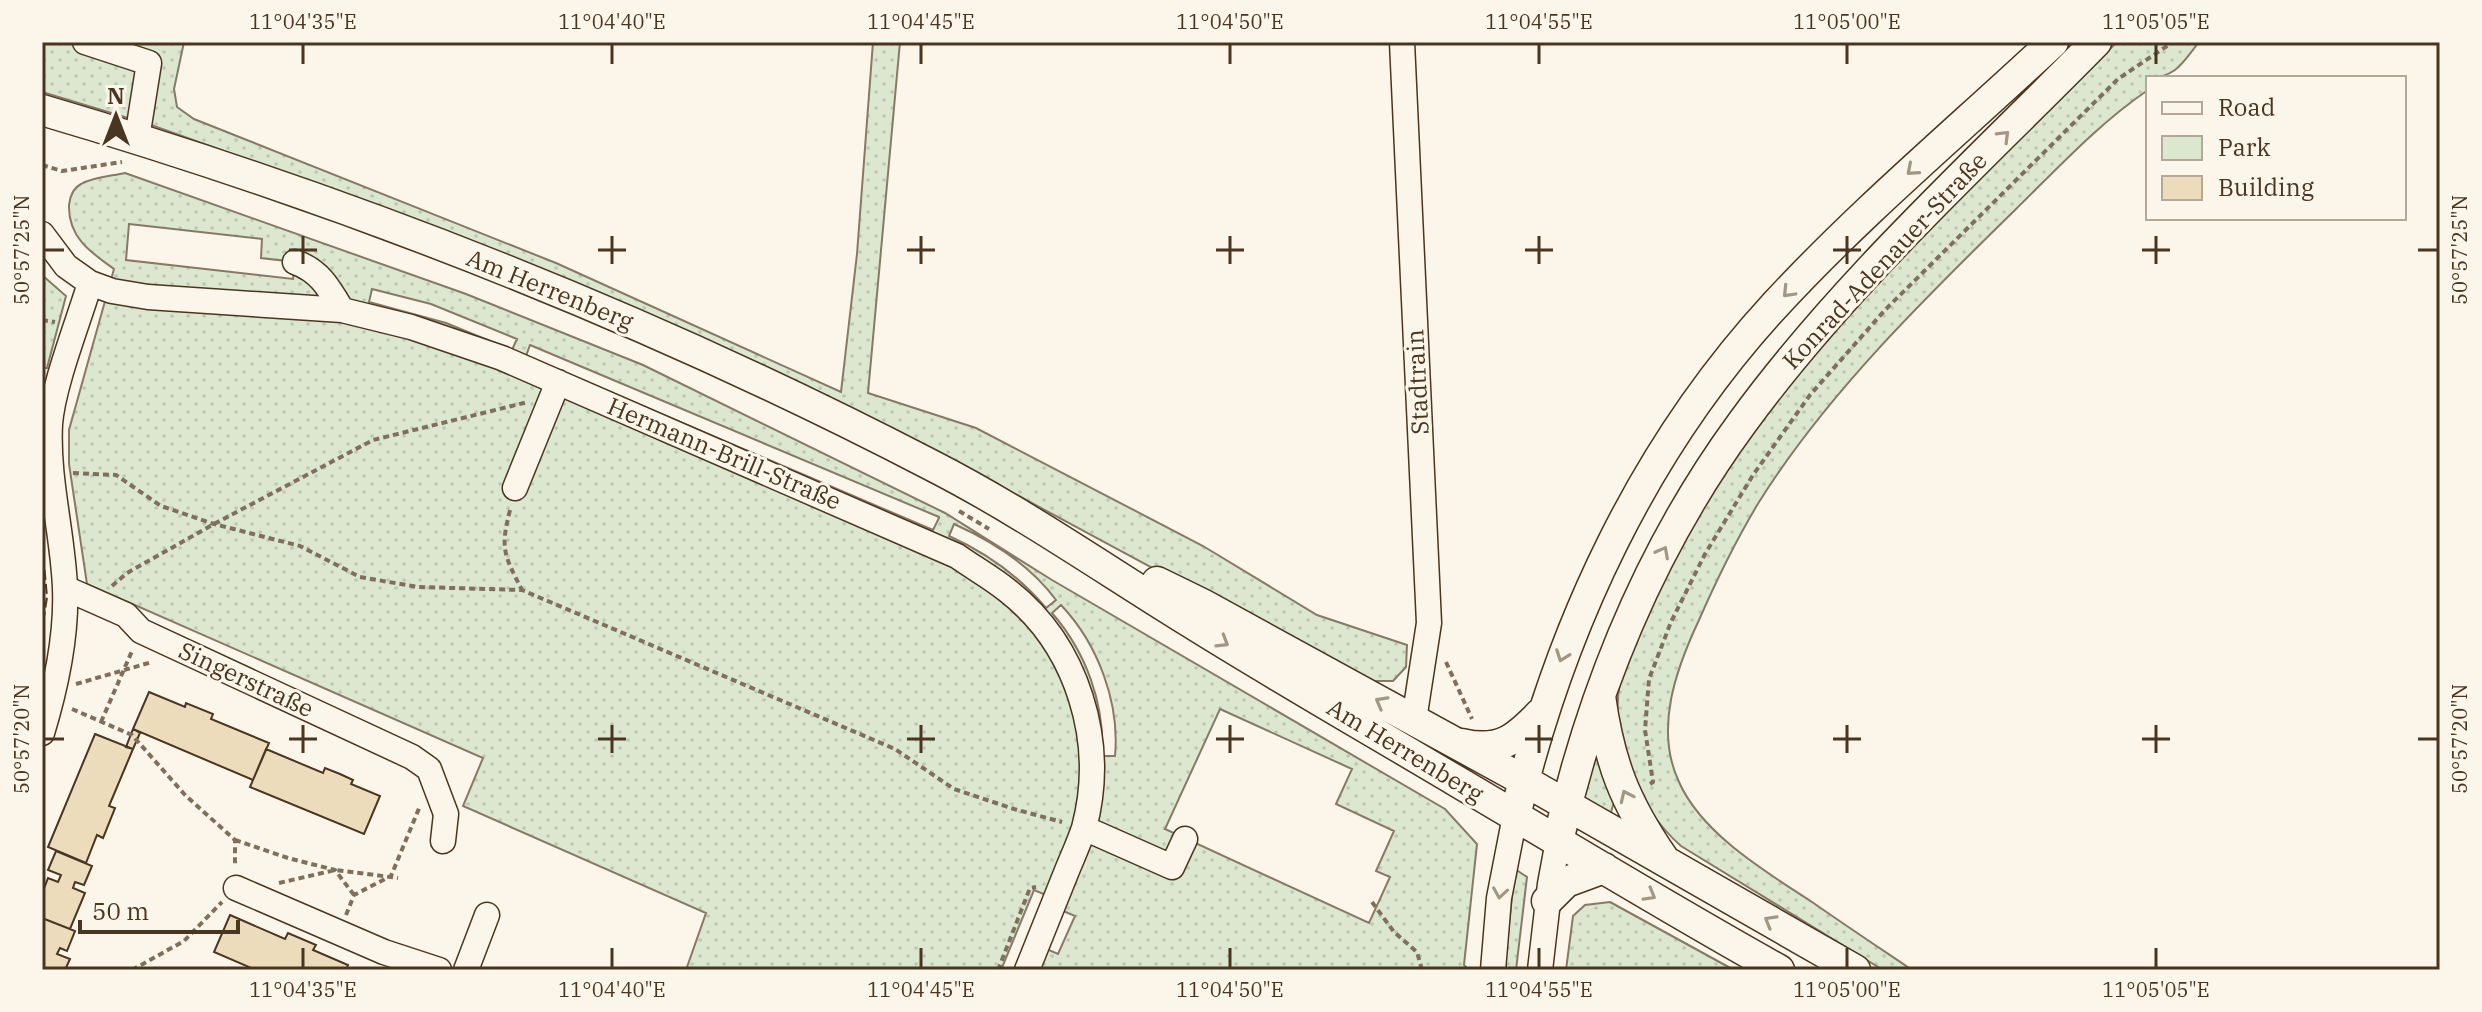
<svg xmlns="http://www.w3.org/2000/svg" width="2482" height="1012" font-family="'IBM Plex Serif',serif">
  <defs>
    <pattern id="green-dots" width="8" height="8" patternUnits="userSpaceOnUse" patternTransform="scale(2)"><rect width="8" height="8" fill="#dce7d0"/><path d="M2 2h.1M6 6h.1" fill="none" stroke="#bec7b2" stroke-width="1.8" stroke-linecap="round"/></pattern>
  </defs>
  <rect width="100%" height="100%" fill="#fbf6e9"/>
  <path fill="url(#green-dots)" stroke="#887966" stroke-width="2" fill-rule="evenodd" d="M42 42H184L174 89 177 107 194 119 556 263 841 392 857 254 873 42H900L868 393 976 428 1203 546 1317 615 1407 645 1406 667 1393 681H1362L965 467 266 166 151 125 42 92Z
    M2117 42H2199C2183 62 2176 78 2148 78V90C2098 124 2057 169 2014 211 1924 299 1826 395 1759 502 1736 540 1717 579 1699 620 1676 669 1654 729 1679 782 1702 834 1766 872 1812 902 1845 925 1878 947 1912 970H1883L1681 846C1638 808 1609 740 1620 682 1626 649 1646 618 1660 588 1764 371 1948 207 2117 42Z
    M125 173 466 294 643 365 945 513 1052 580 1445 809 1477 844 1464 965 1469 970H1014L1046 895 1034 890 1001 970H686L706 913 463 806 483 758 87 584 69 464V430L114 269C90 252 68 237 69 205 70 196 73 188 81 184 93 177 112 176 125 173ZM129 224 262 239 261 258 295 262 293 279 126 260ZM372 289 431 304 517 339 512 350 446 323 369 302ZM530 345 939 517V518L933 530 526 356ZM954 524C992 541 1031 566 1056 600L1046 608C1019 576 987 553 949 536ZM1061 605C1098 644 1120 703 1115 756H1102C1105 704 1086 652 1052 613ZM1220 709 1352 769 1336 804 1394 831 1376 871 1390 877 1369 923 1165 829ZM1061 910 1075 916 1058 954 1044 948Z
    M42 275 66 296 47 368H42Z
    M1599 736 1616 795 1609 819 1580 802Z
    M1515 869 1527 877 1516 970H1504Z
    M1610 902 1734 970H1566L1573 916 1585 905Z"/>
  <path fill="#ecdcbc" stroke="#4a3520" stroke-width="2" d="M149 692 185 707 186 703 213 714 211 719 269 743 253 780 133 729Z
    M133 729 140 733 133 749 126 747Z
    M95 734 133 749 109 806 115 808 103 838 97 835 86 863 48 847Z
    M266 749 323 773 325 768 340 774 353 780 351 784 380 796 364 834 250 787Z
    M56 851 92 866 84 885 75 882 73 888 85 893 70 929 42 918V894L48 878 58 882 61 875 48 870Z
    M230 915 285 939 288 933 316 945 313 950 348 965 346 970H256L214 952Z
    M42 918 75 931 67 951 60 948 57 954 70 959 65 970H42Z"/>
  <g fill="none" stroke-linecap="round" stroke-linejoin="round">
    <g stroke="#4a3520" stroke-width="27">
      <path id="minor" d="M85 42 149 63 137 138
        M1402 42 1429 623 1414 720
        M42 234 66 266 90 283 112 291 148 297 342 310 411 327 502 358 957 556C974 568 992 578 1008 591 1078 646 1107 742 1084 828 1079 843 1072 858 1066 873 1053 905 1040 938 1027 970
        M295 262C320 271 329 288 342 310
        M515 488 558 382
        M65 588 126 615 141 631 412 757 429 769 446 814 443 841
        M42 733C56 687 67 637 65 588 63 534 47 479 50 424 53 385 78 323 90 283
        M1084 828 1172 867 1185 839
        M236 888 384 952 439 970
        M466 970 487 915
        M1493 970 1499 898 1515 816
        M1540 970 1550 884 1558 841"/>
    </g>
    <g stroke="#4a3520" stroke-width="33">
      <path id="major" d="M42 110C348 200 648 318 931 465 1021 511 1104 569 1190 622 1278 677 1369 729 1458 782 1565 845 1671 910 1779 970
        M1157 582 1202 604 1523 780 1855 970
        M1600 696C1609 762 1625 803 1663 858
        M1462 744C1500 753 1516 739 1541 713
        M1515 816C1560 627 1643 448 1776 304 1862 211 1960 129 2053 42
        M1558 841C1592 692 1651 547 1742 423 1844 283 1975 165 2096 42
        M1547 901 1566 882 1604 868"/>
    </g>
    <path stroke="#7f6f5c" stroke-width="4" stroke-dasharray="6 4" stroke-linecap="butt" d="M42 165 62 171 122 162
      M42 320 55 322
      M73 473 116 475 161 506 214 524 300 546 360 577 418 587 522 590 895 749 954 789 1014 809 1062 822
      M510 510C500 549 504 555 522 590
      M959 511 989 529
      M112 586 127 573 214 524 373 440 528 402
      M1446 662 1472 719
      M76 684 152 662
      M72 709 132 735 185 795 235 840V867
      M101 722 132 651
      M1650 784 1653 782 1645 730 1649 679 1671 622 1705 554 1753 475 1810 395 1885 310 2118 79 2173 42
      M235 840 288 858 335 870 354 895
      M279 883 335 870 398 878
      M1372 902 1394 932 1417 952 1422 970
      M346 915 354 895 391 876 420 806
      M132 970 184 941 222 902
      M585 970H587
      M998 970 1030 888 1036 887"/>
    <use href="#minor" stroke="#fbf6e9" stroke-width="24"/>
    <use href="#major" stroke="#fbf6e9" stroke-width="30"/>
    <path stroke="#4a3520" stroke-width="2" stroke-dasharray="10 4" stroke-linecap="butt" d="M42 542 47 597 42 630"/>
  </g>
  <defs><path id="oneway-chevron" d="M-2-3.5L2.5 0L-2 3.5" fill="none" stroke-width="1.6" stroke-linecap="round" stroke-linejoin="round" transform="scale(2)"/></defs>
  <g stroke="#a29684">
    <use href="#oneway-chevron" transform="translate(2004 136) rotate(-45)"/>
    <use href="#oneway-chevron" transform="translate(1912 170) rotate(139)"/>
    <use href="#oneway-chevron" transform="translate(1788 292) rotate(134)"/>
    <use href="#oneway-chevron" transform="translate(1663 552) rotate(-62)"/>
    <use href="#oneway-chevron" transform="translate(1223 642) rotate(31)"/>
    <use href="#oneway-chevron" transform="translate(1562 656) rotate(110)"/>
    <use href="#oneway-chevron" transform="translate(1381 702) rotate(-151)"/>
    <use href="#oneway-chevron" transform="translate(1626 796) rotate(-115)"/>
    <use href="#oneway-chevron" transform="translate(1500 893) rotate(99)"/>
    <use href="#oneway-chevron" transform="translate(1650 895) rotate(30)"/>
    <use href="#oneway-chevron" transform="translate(1770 921) rotate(-150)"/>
  </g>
  <path fill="none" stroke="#4a3520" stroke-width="3" d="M303 44V64M612 44V64M921 44V64M1230 44V64M1539 44V64M1847 44V64M2156 44V64M303 236V264M612 236V264M921 236V264M1230 236V264M1539 236V264M1847 236V264M2156 236V264M44 250H64M289 250H317M598 250H626M907 250H935M1216 250H1244M1525 250H1553M1833 250H1861M2142 250H2170M2418 250H2438M303 725V753M612 725V753M921 725V753M1230 725V753M1539 725V753M1847 725V753M2156 725V753M44 739H64M289 739H317M598 739H626M907 739H935M1216 739H1244M1525 739H1553M1833 739H1861M2142 739H2170M2418 739H2438M303 948V968M612 948V968M921 948V968M1230 948V968M1539 948V968M1847 948V968M2156 948V968"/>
  <g text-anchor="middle" stroke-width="6" stroke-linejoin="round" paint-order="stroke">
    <g font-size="24" fill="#4a3520" stroke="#fbf6e9">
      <text transform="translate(1885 261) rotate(-47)" y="8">Konrad-Adenauer-Straße</text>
      <text transform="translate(550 290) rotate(22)" y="8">Am Herrenberg</text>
      <text transform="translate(1418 382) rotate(-93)" y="8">Stadtrain</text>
      <text transform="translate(724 454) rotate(23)" y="8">Hermann-Brill-Straße</text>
      <text transform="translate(246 680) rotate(25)" y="8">Singerstraße</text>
      <text transform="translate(1405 751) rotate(31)" y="8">Am Herrenberg</text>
    </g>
  </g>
  <rect width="2482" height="1012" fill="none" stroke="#fbf6e9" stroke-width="88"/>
  <rect x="2146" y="76" width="260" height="144" fill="#fbf6e9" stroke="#b4a999" stroke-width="2"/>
  <rect x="2162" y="102" width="40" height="12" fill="#fbf6e9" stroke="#b4a999" stroke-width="2"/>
  <text x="2218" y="116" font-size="24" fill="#4a3520">Road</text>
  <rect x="2162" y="136" width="40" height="24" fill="#dce7d0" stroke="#b4a999" stroke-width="2"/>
  <text x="2218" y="156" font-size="24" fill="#4a3520">Park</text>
  <rect x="2162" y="176" width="40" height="24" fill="#ecdcbc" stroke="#b4a999" stroke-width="2"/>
  <text x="2218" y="196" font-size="24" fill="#4a3520">Building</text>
  <g transform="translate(116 116)" stroke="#fbf6e9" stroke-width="6" paint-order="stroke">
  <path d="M0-6L14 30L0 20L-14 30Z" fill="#4a3520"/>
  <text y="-12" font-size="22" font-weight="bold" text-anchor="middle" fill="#4a3520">N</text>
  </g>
  <path d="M80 920v12h158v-12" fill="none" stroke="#4a3520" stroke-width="4"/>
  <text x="92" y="920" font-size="24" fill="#4a3520" stroke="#fbf6e9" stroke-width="6" paint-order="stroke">50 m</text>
  <rect x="44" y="44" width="2394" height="924" fill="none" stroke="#4a3520" stroke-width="3"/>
  <g font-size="20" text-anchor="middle" fill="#4a3520">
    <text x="303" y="29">11°04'35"E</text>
    <text x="612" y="29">11°04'40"E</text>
    <text x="921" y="29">11°04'45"E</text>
    <text x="1230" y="29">11°04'50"E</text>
    <text x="1539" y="29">11°04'55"E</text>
    <text x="1847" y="29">11°05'00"E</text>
    <text x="2156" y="29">11°05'05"E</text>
    <text transform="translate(22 250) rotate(-90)" y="7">50°57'25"N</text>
    <text transform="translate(2460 250) rotate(-90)" y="7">50°57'25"N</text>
    <text transform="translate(22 739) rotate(-90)" y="7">50°57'20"N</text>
    <text transform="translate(2460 739) rotate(-90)" y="7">50°57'20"N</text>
    <text x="303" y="997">11°04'35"E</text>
    <text x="612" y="997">11°04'40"E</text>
    <text x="921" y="997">11°04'45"E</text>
    <text x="1230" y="997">11°04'50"E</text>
    <text x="1539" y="997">11°04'55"E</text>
    <text x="1847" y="997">11°05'00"E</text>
    <text x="2156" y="997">11°05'05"E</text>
  </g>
</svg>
